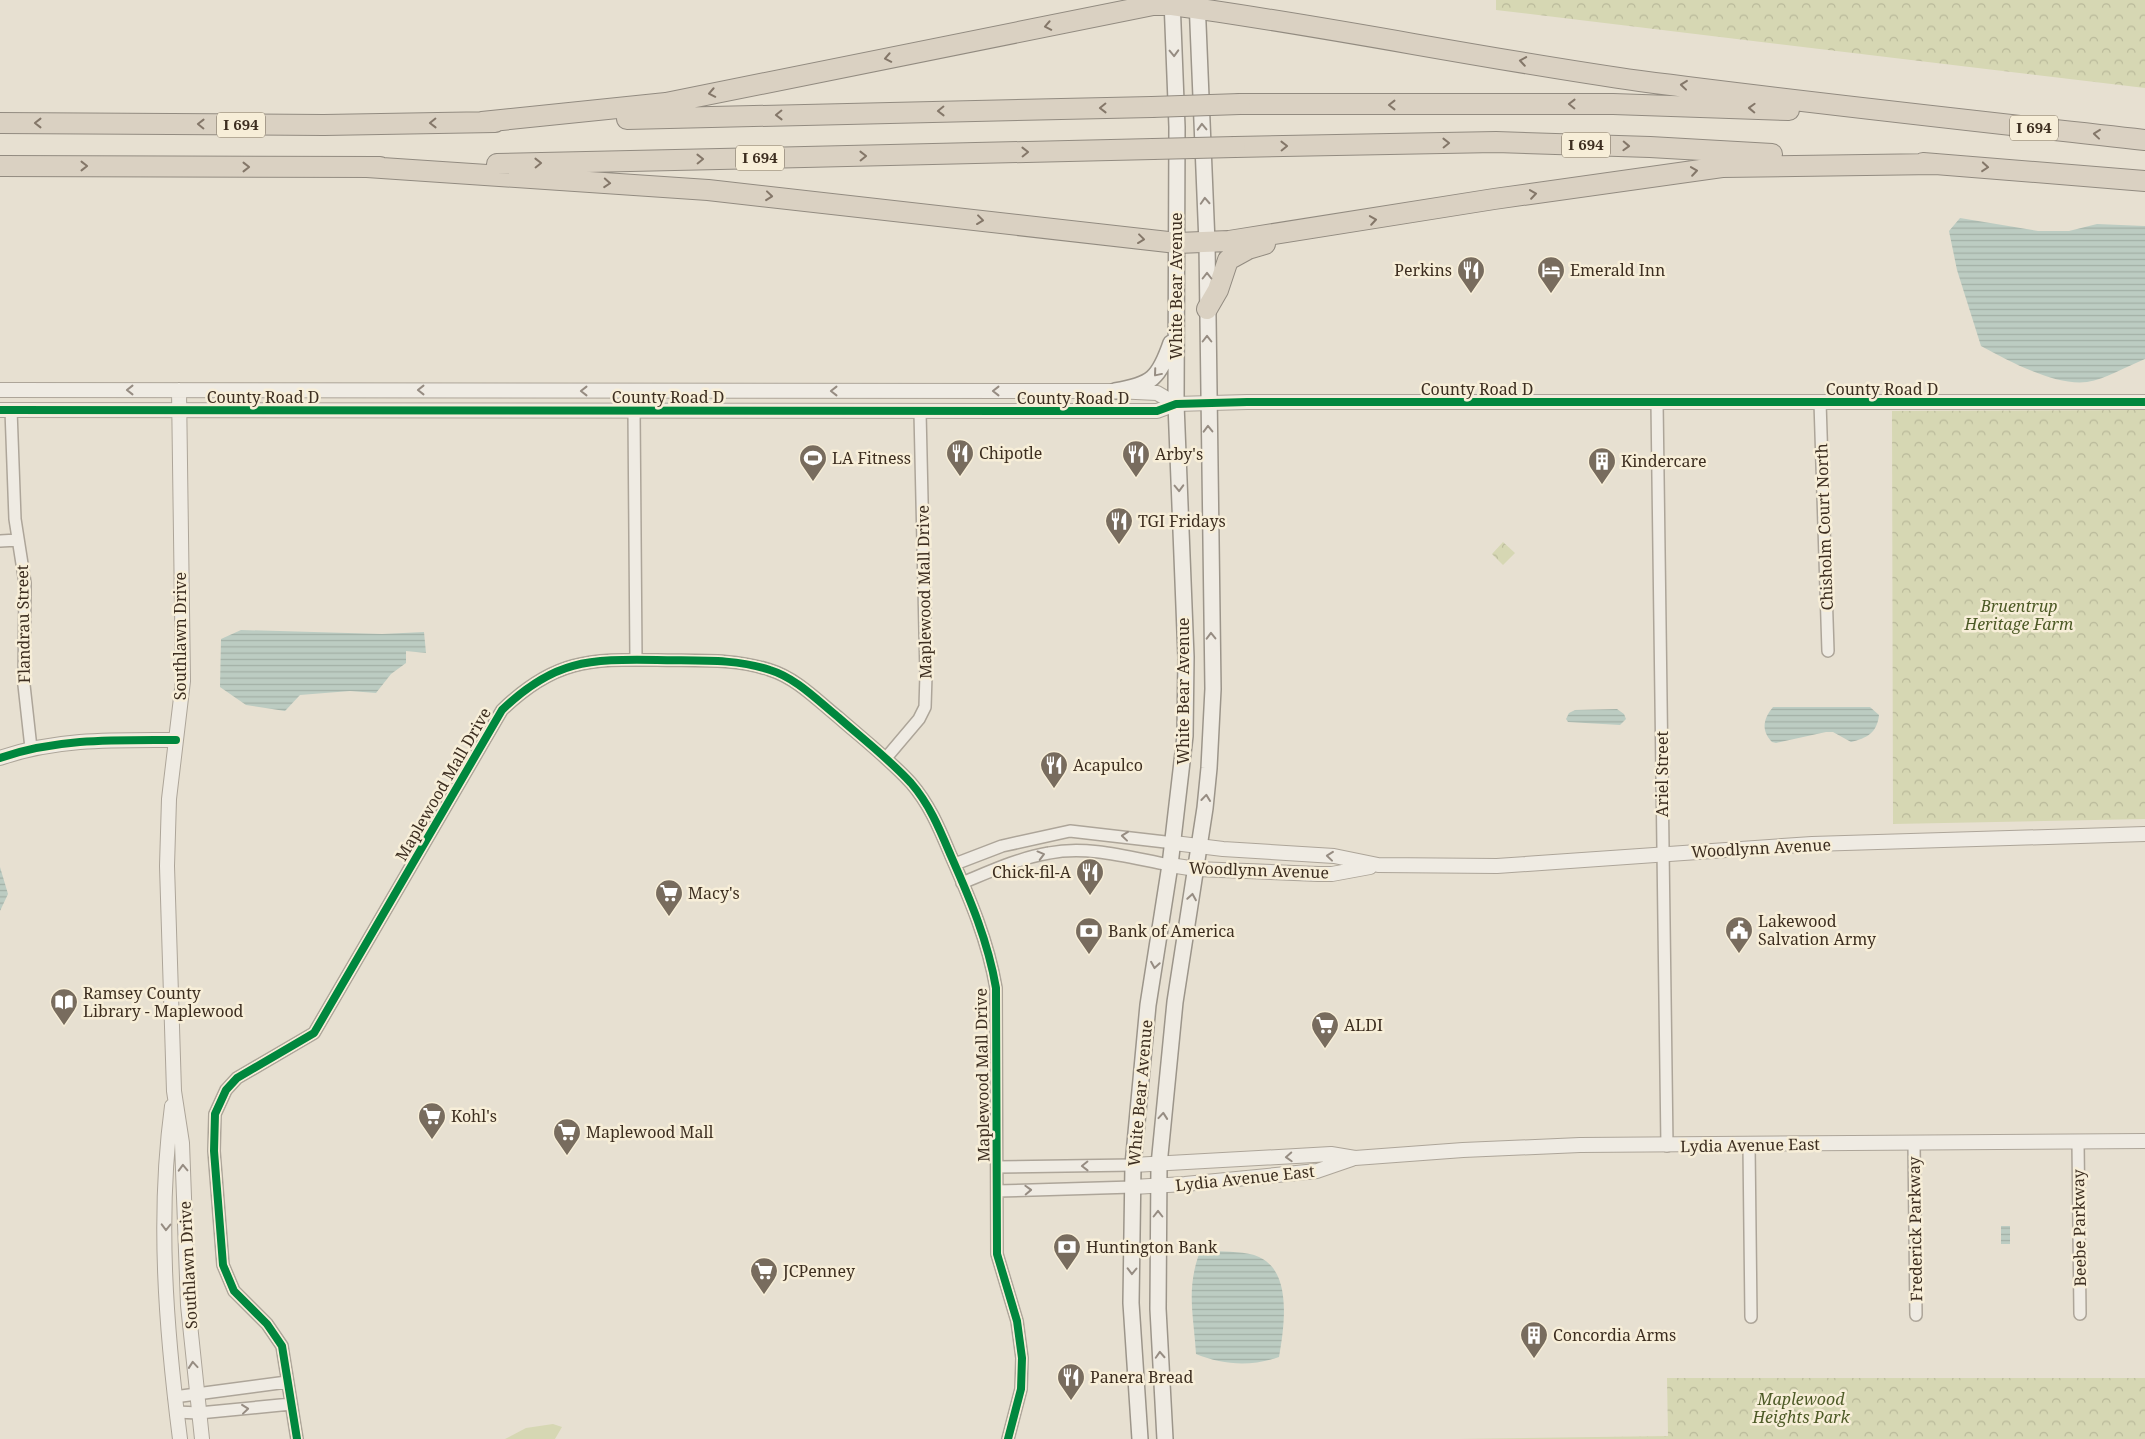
<svg xmlns="http://www.w3.org/2000/svg" width="2145" height="1439" font-family="'Noto Serif',serif">
  <defs>
    <pattern id="forest-crowns" width="20" height="18" patternUnits="userSpaceOnUse" patternTransform="scale(1.25)"><rect width="20" height="18" fill="#d6d7b3"/><path d="M2 6a3 3 0 1 1 6 0M12 15a3 3 0 1 1 6 0" fill="none" stroke="#b9b99a"/></pattern>
    <pattern id="water-rules" width="6" height="5" patternUnits="userSpaceOnUse" patternTransform="scale(1.25)"><rect width="6" height="5" fill="#bcccc2"/><path d="M0 2.5h6" fill="none" stroke="#a2b0a6"/></pattern>
  </defs>
  <rect width="100%" height="100%" fill="#e7e0d1"/>
  <path fill="#d6d7b3" d="M553 1424 562 1427 555 1439H505L526 1428Z"/>
  <path fill="url(#forest-crowns)" d="M1496 0H2145V88L1496 10Z
    M2145 410V819L1893 824 1892 411Z
    M1503 542 1515 553 1503 565 1492 554Z
    M1667 1378H2145V1439H1458L1668 1436Z"/>
  <path fill="url(#water-rules)" d="M1960 218 2038 231H2069L2097 224 2145 226V359C2127 366 2106 379 2087 382 2054 386 2009 361 1981 346L1957 270 1949 231Z
    M241 630 382 634 424 632 426 653 406 651V663L391 674 376 693 350 691 300 695 285 711 246 705 220 687 221 639Z
    M1773 707H1870L1879 715C1877 733 1867 738 1851 742L1833 732H1826L1776 743 1772 742C1761 731 1763 719 1773 707Z
    M1617 709 1624 714 1626 719 1620 725 1568 722 1566 719 1569 713 1575 710Z
    M0 867 8 894 0 911Z
    M2001 1226H2010V1244H2001Z
    M1213 1251C1226 1252 1247 1251 1259 1257 1293 1272 1284 1328 1279 1357 1251 1367 1223 1365 1196 1354 1194 1317 1186 1291 1199 1254Z"/>
  <g fill="none" stroke-linecap="round" stroke-linejoin="round">
    <g stroke="#ada599" stroke-width="14">
      <path id="minor" d="M632 391 634 411 636 660
        M1657 402 1667 1146
        M1820 402 1828 651
        M11 410 15 519 25 583 24 685 31 748
        M0 541 18 540
        M886 758 919 719 925 707 926 675 920 412
        M955 864 1002 846 1070 831 1174 843
        M962 883C991 871 1019 858 1049 853 1089 845 1131 858 1170 865
        M2078 1142 2080 1314
        M1914 1144 1916 1315
        M1749 1145 1751 1317
        M997 1167 1133 1165
        M997 1191 1133 1187
        M174 1397 287 1382
        M176 1412 199 1413 291 1404
        M297 1439 282 1346 267 1324 234 1291 223 1265 214 1151 215 1114 226 1090 237 1078 314 1033 502 710C554 660 588 659 657 660 695 661 734 658 770 670 796 678 817 700 838 717 863 739 889 759 911 783 930 805 940 830 951 856 970 899 988 941 996 988L997 1254 1017 1321 1022 1358 1021 1389 1008 1439"/>
    </g>
    <g stroke="#ada599" stroke-width="16">
      <path id="tertiary" d="M0 390 1115 391 1157 393 1176 404
        M179 390 183 681 169 799 167 866 174 1091 182 1143 188 1305 202 1439
        M0 410 1157 411 1176 404 1247 402H2145
        M0 758C57 738 117 740 176 740
        M1174 843 1223 849 1334 856 1378 865 1497 866 1812 844 2145 834
        M1170 865 1196 869 1318 874H1332L1370 867
        M172 1106C157 1217 166 1329 180 1439
        M1133 1165 1331 1154 1355 1158 1463 1150 1580 1145 2145 1141
        M1133 1187 1185 1184 1317 1171 1352 1159"/>
    </g>
    <g stroke="#9c958a" stroke-width="18">
      <path id="secondary" d="M1115 391C1152 385 1159 378 1171 343
        M1140 1439 1131 1303 1133 1165 1148 1005 1170 865 1185 736 1186 657 1176 404 1177 127 1172 0
        M1165 1439 1158 1309 1159 1165 1175 1002 1205 808 1209 768 1213 689 1207 243 1197 0"/>
    </g>
    <g stroke="#928b80" stroke-width="22">
      <path id="motorway" d="M1240 104H1613L1789 110
        M627 119 1152 107
        M482 122 666 103 1153 5H1172C1328 26 1483 59 1640 81 1808 103 1977 121 2145 140
        M0 123 324 125 495 122
        M1235 147 1496 142 1650 147 1772 154
        M1923 163 2145 181
        M497 164 1153 149
        M0 166 380 167
        M367 167 708 190 1177 243 1229 241 1494 199 1722 167 1936 164
        M1207 309 1218 290 1228 260 1248 249 1265 244"/>
    </g>
    <use href="#minor" stroke="#efebe3" stroke-width="11"/>
    <use href="#tertiary" stroke="#efebe3" stroke-width="14"/>
    <use href="#secondary" stroke="#efebe3" stroke-width="15"/>
    <use href="#motorway" stroke="#dad1c2" stroke-width="20"/>
    <g stroke="#928b80" stroke-width="22" stroke-linecap="butt">
      <path id="motorway-bridge" d="M1152 107 1240 104
        M1153 149 1235 147"/>
    </g>
    <use href="#motorway-bridge" stroke="#dad1c2" stroke-width="20"/>
    <g stroke="#f7eed8" stroke-width="11">
      <path id="cycleway" d="M0 410 1157 411 1176 404 1247 402H2145
        M0 758C57 738 117 740 176 740
        M297 1439 282 1346 267 1324 234 1291 223 1265 214 1151 215 1114 226 1090 237 1078 314 1033 502 710C554 660 588 659 657 660 695 661 734 658 770 670 796 678 817 700 838 717 863 739 889 759 911 783 930 805 940 830 951 856 970 899 988 941 996 988L997 1254 1017 1321 1022 1358 1021 1389 1008 1439"/>
    </g>
    <use href="#cycleway" stroke="#00873e" stroke-width="8"/>
  </g>
  <defs><path id="oneway-chevron" d="M-2-3.5L2.5 0L-2 3.5" fill="none" stroke-width="1.6" stroke-linecap="round" stroke-linejoin="round" transform="scale(1.25)"/></defs>
  <g stroke="#847769">
    <use href="#oneway-chevron" transform="translate(1048 26) rotate(169)"/>
    <use href="#oneway-chevron" transform="translate(888 58) rotate(169)"/>
    <use href="#oneway-chevron" transform="translate(1523 61) rotate(-171)"/>
    <use href="#oneway-chevron" transform="translate(1684 85) rotate(-174)"/>
    <use href="#oneway-chevron" transform="translate(712 93) rotate(169)"/>
    <use href="#oneway-chevron" transform="translate(1572 104) rotate(-179)"/>
    <use href="#oneway-chevron" transform="translate(1392 105) rotate(-180)"/>
    <use href="#oneway-chevron" transform="translate(1103 108) rotate(179)"/>
    <use href="#oneway-chevron" transform="translate(1752 108) rotate(-178)"/>
    <use href="#oneway-chevron" transform="translate(941 111) rotate(179)"/>
    <use href="#oneway-chevron" transform="translate(779 115) rotate(179)"/>
    <use href="#oneway-chevron" transform="translate(38 123) rotate(-180)"/>
    <use href="#oneway-chevron" transform="translate(433 123) rotate(179)"/>
    <use href="#oneway-chevron" transform="translate(201 124) rotate(-179)"/>
    <use href="#oneway-chevron" transform="translate(2097 134) rotate(-174)"/>
    <use href="#oneway-chevron" transform="translate(1446 143) rotate(-1)"/>
    <use href="#oneway-chevron" transform="translate(1284 146) rotate(-1)"/>
    <use href="#oneway-chevron" transform="translate(1626 146) rotate(2)"/>
    <use href="#oneway-chevron" transform="translate(1025 152) rotate(-1)"/>
    <use href="#oneway-chevron" transform="translate(863 156) rotate(-1)"/>
    <use href="#oneway-chevron" transform="translate(700 159) rotate(-1)"/>
    <use href="#oneway-chevron" transform="translate(538 163) rotate(-1)"/>
    <use href="#oneway-chevron" transform="translate(84 166)"/>
    <use href="#oneway-chevron" transform="translate(246 167)"/>
    <use href="#oneway-chevron" transform="translate(1985 167) rotate(5)"/>
    <use href="#oneway-chevron" transform="translate(1694 171) rotate(-8)"/>
    <use href="#oneway-chevron" transform="translate(607 183) rotate(4)"/>
    <use href="#oneway-chevron" transform="translate(1533 194) rotate(-8)"/>
    <use href="#oneway-chevron" transform="translate(769 196) rotate(6)"/>
    <use href="#oneway-chevron" transform="translate(980 220) rotate(7)"/>
    <use href="#oneway-chevron" transform="translate(1373 220) rotate(-9)"/>
    <use href="#oneway-chevron" transform="translate(1141 239) rotate(7)"/>
  </g>
  <g stroke="#968c82">
    <use href="#oneway-chevron" transform="translate(1174 53) rotate(88)"/>
    <use href="#oneway-chevron" transform="translate(1202 127) rotate(-92)"/>
    <use href="#oneway-chevron" transform="translate(1205 201) rotate(-93)"/>
    <use href="#oneway-chevron" transform="translate(1207 276) rotate(-90)"/>
    <use href="#oneway-chevron" transform="translate(1207 339) rotate(-90)"/>
    <use href="#oneway-chevron" transform="translate(1157 373) rotate(130)"/>
    <use href="#oneway-chevron" transform="translate(130 390) rotate(-180)"/>
    <use href="#oneway-chevron" transform="translate(421 390) rotate(-180)"/>
    <use href="#oneway-chevron" transform="translate(584 391) rotate(-180)"/>
    <use href="#oneway-chevron" transform="translate(834 391) rotate(180)"/>
    <use href="#oneway-chevron" transform="translate(996 391) rotate(-180)"/>
    <use href="#oneway-chevron" transform="translate(1208 429) rotate(-91)"/>
    <use href="#oneway-chevron" transform="translate(1179 488) rotate(88)"/>
    <use href="#oneway-chevron" transform="translate(1211 636) rotate(-91)"/>
    <use href="#oneway-chevron" transform="translate(1206 798) rotate(-84)"/>
    <use href="#oneway-chevron" transform="translate(1125 836) rotate(-174)"/>
    <use href="#oneway-chevron" transform="translate(1041 855) rotate(-15)"/>
    <use href="#oneway-chevron" transform="translate(1330 856) rotate(-174)"/>
    <use href="#oneway-chevron" transform="translate(1192 897) rotate(-81)"/>
    <use href="#oneway-chevron" transform="translate(1155 965) rotate(99)"/>
    <use href="#oneway-chevron" transform="translate(1163 1116) rotate(-85)"/>
    <use href="#oneway-chevron" transform="translate(1289 1157) rotate(177)"/>
    <use href="#oneway-chevron" transform="translate(1085 1166) rotate(179)"/>
    <use href="#oneway-chevron" transform="translate(183 1168) rotate(-92)"/>
    <use href="#oneway-chevron" transform="translate(1028 1190) rotate(-2)"/>
    <use href="#oneway-chevron" transform="translate(1158 1214) rotate(-90)"/>
    <use href="#oneway-chevron" transform="translate(166 1227) rotate(91)"/>
    <use href="#oneway-chevron" transform="translate(1132 1271) rotate(91)"/>
    <use href="#oneway-chevron" transform="translate(1160 1355) rotate(-93)"/>
    <use href="#oneway-chevron" transform="translate(193 1365) rotate(-95)"/>
    <use href="#oneway-chevron" transform="translate(245 1409) rotate(-6)"/>
  </g>
  <defs>
    <g id="restaurant-pin" transform="scale(1.4375)"><path d="M0 17L-7.5 6A9.5 9.5 0 1 1 7.5 6Z" fill="#786c5e" stroke="#f7eed8"/><path d="M-5-6h1v4h1v-4h1v4h1v-4h1v5L-1.5 .5V6h-2V.5L-5-1ZM5-6V6H3V1.5H1.5Q1.5-4 5-6Z" fill="#fff"/></g>
    <g id="hotel-pin" transform="scale(1.4375)"><path d="M0 17L-7.5 6A9.5 9.5 0 1 1 7.5 6Z" fill="#786c5e" stroke="#f7eed8"/><path d="M-6-4.5h1.5V1H6V5H4.5V3h-9V5H-6ZM-4 0a1.8 1.8 0 1 1 3.6 0ZM.5 0V-2.5h3Q6-2.5 6 0Z" fill="#fff"/></g>
    <g id="stadium-pin" transform="scale(1.4375)"><path d="M0 17L-7.5 6A9.5 9.5 0 1 1 7.5 6Z" fill="#786c5e" stroke="#f7eed8"/><path d="M0-5a6.5 5 0 1 0 0 10a6.5 5 0 1 0 0-10ZM-3.5-1.8h7v3.6h-7Z" fill="#fff"/></g>
    <g id="building-pin" transform="scale(1.4375)"><path d="M0 17L-7.5 6A9.5 9.5 0 1 1 7.5 6Z" fill="#786c5e" stroke="#f7eed8"/><path d="M-4-6H4V6H1V3H-1V6H-4ZM-2.5-4.3h1.7v1.8h-1.7ZM.8-4.3h1.7v1.8H.8ZM-2.5-1h1.7V.8h-1.7ZM.8-1h1.7V.8H.8Z" fill="#fff"/></g>
    <g id="supermarket-pin" transform="scale(1.4375)"><path d="M0 17L-7.5 6A9.5 9.5 0 1 1 7.5 6Z" fill="#786c5e" stroke="#f7eed8"/><path d="M-6-5.5h2.5l.6 2H6L4.5 2H-2.5L-4.4-4H-6ZM-1.5 3.2a1.3 1.3 0 1 0 .1 0ZM3 3.2a1.3 1.3 0 1 0 .1 0Z" fill="#fff"/></g>
    <g id="civic-pin" transform="scale(1.4375)"><path d="M0 17L-7.5 6A9.5 9.5 0 1 1 7.5 6Z" fill="#786c5e" stroke="#f7eed8"/><path d="M-.6-6.5H3V-4.5H.6V-3L4-1V1h2V6H-6V1h2V-1L-.6-3ZM-1.2 2.5V6h2.4V2.5Z" fill="#fff"/></g>
    <g id="bank-pin" transform="scale(1.4375)"><path d="M0 17L-7.5 6A9.5 9.5 0 1 1 7.5 6Z" fill="#786c5e" stroke="#f7eed8"/><path d="M-6-4H6V4H-6ZM0-2.3a2.3 2.3 0 1 0 0 4.6a2.3 2.3 0 1 0 0-4.6Z" fill="#fff"/></g>
    <g id="library-pin" transform="scale(1.4375)"><path d="M0 17L-7.5 6A9.5 9.5 0 1 1 7.5 6Z" fill="#786c5e" stroke="#f7eed8"/><path d="M-6-4Q-3-5.5-.7-3.5V5Q-3 3-6 4ZM6-4Q3-5.5 .7-3.5V5Q3 3 6 4Z" fill="#fff"/></g>
  </defs>
  <g fill-rule="evenodd">
    <use href="#restaurant-pin" x="1471" y="270"/>
    <use href="#hotel-pin" x="1551" y="270"/>
    <use href="#restaurant-pin" x="960" y="453"/>
    <use href="#restaurant-pin" x="1136" y="454"/>
    <use href="#stadium-pin" x="813" y="458"/>
    <use href="#building-pin" x="1602" y="461"/>
    <use href="#restaurant-pin" x="1119" y="521"/>
    <use href="#restaurant-pin" x="1054" y="765"/>
    <use href="#restaurant-pin" x="1090" y="872"/>
    <use href="#supermarket-pin" x="669" y="893"/>
    <use href="#civic-pin" x="1739" y="930"/>
    <use href="#bank-pin" x="1089" y="931"/>
    <use href="#library-pin" x="64" y="1002"/>
    <use href="#supermarket-pin" x="1325" y="1025"/>
    <use href="#supermarket-pin" x="432" y="1116"/>
    <use href="#supermarket-pin" x="567" y="1132"/>
    <use href="#bank-pin" x="1067" y="1247"/>
    <use href="#supermarket-pin" x="764" y="1271"/>
    <use href="#building-pin" x="1534" y="1335"/>
    <use href="#restaurant-pin" x="1071" y="1377"/>
  </g>
  <g text-anchor="middle" stroke-width="5" stroke-linejoin="round" paint-order="stroke">
    <g fill="#f7eed8" stroke="#756857" stroke-width="1">
      <rect x="217" y="112.5" width="48" height="25" rx="4"/>
      <rect x="2010" y="115.5" width="48" height="25" rx="4"/>
      <rect x="1562" y="132.5" width="48" height="25" rx="4"/>
      <rect x="736" y="145.5" width="48" height="25" rx="4"/>
    </g>
    <g font-size="15" font-weight="bold" fill="#3d2e20">
      <text x="241" y="130">I 694</text>
      <text x="2034" y="133">I 694</text>
      <text x="1586" y="150">I 694</text>
      <text x="760" y="163">I 694</text>
    </g>
    <g font-size="16" fill="#3d2e20" stroke="#f7eed8" text-anchor="start">
      <text x="1452" y="276" text-anchor="end">Perkins</text>
      <text x="1570" y="276">Emerald Inn</text>
      <text x="979" y="459">Chipotle</text>
      <text x="1155" y="460">Arby's</text>
      <text x="832" y="464">LA Fitness</text>
      <text x="1621" y="467">Kindercare</text>
      <text x="1138" y="527">TGI Fridays</text>
      <text x="1073" y="771">Acapulco</text>
      <text x="1071" y="878" text-anchor="end">Chick-fil-A</text>
      <text x="688" y="899">Macy's</text>
      <text x="1758" y="927">Lakewood<tspan x="1758" dy="18">Salvation Army</tspan></text>
      <text x="1108" y="937">Bank of America</text>
      <text x="83" y="999">Ramsey County<tspan x="83" dy="18">Library - Maplewood</tspan></text>
      <text x="1344" y="1031">ALDI</text>
      <text x="451" y="1122">Kohl's</text>
      <text x="586" y="1138">Maplewood Mall</text>
      <text x="1086" y="1253">Huntington Bank</text>
      <text x="783" y="1277">JCPenney</text>
      <text x="1553" y="1341">Concordia Arms</text>
      <text x="1090" y="1383">Panera Bread</text>
    </g>
    <g font-size="16" fill="#3d2e20" stroke="#f7eed8">
      <text transform="translate(1176 286) rotate(-90)" y="6">White Bear Avenue</text>
      <text x="1477" y="395">County Road D</text>
      <text x="1882" y="395">County Road D</text>
      <text x="263" y="403">County Road D</text>
      <text x="668" y="403">County Road D</text>
      <text x="1073" y="404">County Road D</text>
      <text transform="translate(1824 527) rotate(-92)" y="6">Chisholm Court North</text>
      <text transform="translate(924 592) rotate(-91)" y="6">Maplewood Mall Drive</text>
      <text transform="translate(23 624) rotate(-91)" y="6">Flandrau Street</text>
      <text transform="translate(180 636) rotate(-90)" y="6">Southlawn Drive</text>
      <text transform="translate(1183 691) rotate(-90)" y="6">White Bear Avenue</text>
      <text transform="translate(1662 774) rotate(-90)" y="6">Ariel Street</text>
      <text transform="translate(443 784) rotate(-60)" y="6">Maplewood Mall Drive</text>
      <text transform="translate(1761 848) rotate(-3)" y="6">Woodlynn Avenue</text>
      <text transform="translate(1259 870) rotate(2)" y="6">Woodlynn Avenue</text>
      <text transform="translate(982 1075) rotate(-91)" y="6">Maplewood Mall Drive</text>
      <text transform="translate(1140 1093) rotate(-85)" y="6">White Bear Avenue</text>
      <text transform="translate(1750 1145) rotate(-1)" y="6">Lydia Avenue East</text>
      <text transform="translate(1245 1178) rotate(-6)" y="6">Lydia Avenue East</text>
      <text transform="translate(2079 1228) rotate(-91)" y="6">Beebe Parkway</text>
      <text transform="translate(1915 1229) rotate(-91)" y="6">Frederick Parkway</text>
      <text transform="translate(188 1265) rotate(-93)" y="6">Southlawn Drive</text>
    </g>
    <g font-size="16" font-style="italic" fill="#4d5a26" stroke="#f7eed8">
      <text x="2019" y="612">Bruentrup<tspan x="2019" dy="18">Heritage Farm</tspan></text>
      <text x="1801" y="1405">Maplewood<tspan x="1801" dy="18">Heights Park</tspan></text>
    </g>
  </g>
</svg>
